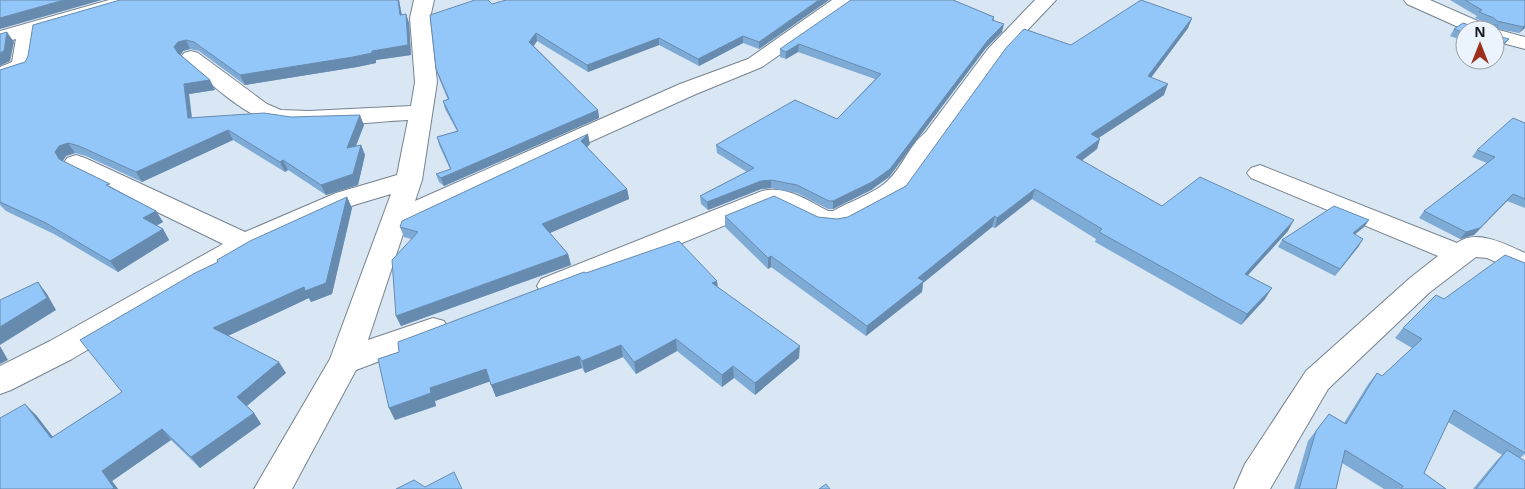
<svg xmlns="http://www.w3.org/2000/svg" width="1525" height="489" font-family="'Open Sans',sans-serif">
  <rect width="100%" height="100%" fill="#d9e7f5"/>
  <g fill="none" stroke-linecap="round" stroke-linejoin="round">
    <g stroke="#76838f" stroke-width="2">
      <path id="minor" d="M109 0H140L137 4 37 33 33 66 30 71 0 80V67L12 62 16 39 0 43V31Z
        M414 0H434L430 18 437 82 422 180 415 201 680 84 748 59 832 0H855L852 4 762 67 696 94 406 225 368 340 433 318 444 321 448 329 444 337 356 370 292 489H254L330 359 391 194 354 205 255 250 72 359 11 390 0 394V366L50 341 223 244 67 168 64 163 67 158 76 155 85 158 245 232 336 193 397 175 408 120C376 121 294 132 267 121 236 109 210 82 184 61L181 57 184 53 191 51 198 53 267 104 281 110 309 111 411 106 415 82 410 18Z
        M1035 0H1056L1002 57 903 195 846 226C819 234 798 216 774 205L561 293 551 296 541 293 537 286 541 279 762 191C786 185 807 200 828 211H833C849 202 870 195 884 184 902 170 908 146 925 133L988 49Z
        M1404 0H1430L1489 26 1492 30 1495 29 1525 37V49L1495 41V30H1465L1407 4Z
        M1260 165 1457 243C1477 228 1507 245 1525 253V275L1487 258 1476 257 1430 292 1328 389 1270 489H1234L1245 464 1306 371 1410 278 1438 256 1251 178 1247 173 1251 168Z"/>
    </g>
    <use href="#minor" fill="#fff" fill-rule="evenodd"/>
  </g>
  <path fill="#7eaad6" d="M120 0H399L402 15 406 14 409 23 411 55 376 60V63L357 67 245 85 199 51 190 49 183 51 181 55 210 80 215 90 189 94 192 118 291 117 364 125 356 146 361 145 365 155 358 185 326 195 288 170 285 172 233 140 142 182 86 156 75 153 66 156 63 161 156 211 163 222 156 226 163 229 169 240 118 272 54 234 6 211 0 205V70L25 62Z
    M506 0H829L759 49 743 43 699 66 659 45 588 72 537 41 534 46 598 110 599 118 444 186 439 182 436 174 450 169 439 145 437 137 457 131 445 109 443 101 448 100 438 76 436 69 492 4Z
    M1450 0H1525V28L1519 33 1497 29 1498 36 1504 45 1496 52H1495V30H1465V41L1450 36 1454 29 1469 25H1491L1475 18 1477 16Z
    M955 1 994 17V21L1002 32 986 48 889 177 871 190 833 209H828L797 193 771 188 761 189 708 210 701 204 700 196 747 172 717 153 716 145 837 119 875 79 798 52 786 59 780 57V49Z
    M1192 18 1188 28 1151 77 1164 95 1098 138 1097 149 1081 161 1162 206 1288 231 1247 276 1265 299 1241 325 1095 242 1096 239 1032 199 995 228 992 227 923 283 922 292 866 336 771 267 768 269 725 227V216L818 217 837 219 848 217 906 186 1071 45Z
    M1525 123V208L1507 201 1474 235 1460 239 1419 218 1424 211 1487 163 1472 157 1477 150Z
    M590 144 587 147 627 189 629 199 550 233 568 254 571 265 401 326 396 316 411 239 404 237 400 227Z
    M347 197 352 208 332 294 311 302 309 298 228 336 286 373 247 406 254 413 261 424 200 468 171 440 112 481 118 489H0L36 415 53 437 122 392 218 262Z
    M1369 220 1364 227 1355 234 1359 246 1335 276 1278 247 1282 240Z
    M1525 263V454L1520 458 1525 489H1473L1497 460 1502 455 1448 422 1424 473 1446 489H1384L1342 463 1336 489H1294L1308 441 1329 414 1344 423 1369 383 1377 373 1382 376 1412 348 1395 338 1403 328 1444 299Z
    M586 273 717 281 718 287 799 358 755 395 734 378 722 387 677 351 636 374 623 357 585 373 582 368 496 397 490 381 435 401 436 406 395 420 389 408 399 352Z"/>
  <path fill="#678bae" d="M64 0H102L0 29V18Z
    M398 0H399L403 24 400 15Z
    M819 0H829L759 49V42Z
    M406 14 409 23 411 55 376 60V63L357 67 245 85 240 75 372 51Z
    M1192 18 1188 28 1145 86 1148 76Z
    M1004 24 1002 32 986 48 889 177 871 190 833 209V201Z
    M1525 25V28L1519 33 1523 27Z
    M7 32 14 42 10 61 0 66V53Z
    M536 33 537 41 531 49 529 42Z
    M743 36V43L699 66 698 59Z
    M659 38V45L588 72 587 65Z
    M1509 39 1504 45 1496 52 1500 46Z
    M186 40 190 49 183 51 179 57 174 47 178 42Z
    M799 44 798 52 786 59V52Z
    M210 80 215 90 189 94 193 129 188 118 184 84Z
    M1168 84 1164 95 1088 145 1091 134Z
    M598 110 599 118 444 186 441 178Z
    M360 115 364 125 351 158 347 148Z
    M228 130 233 140 142 182 136 172Z
    M588 134 590 144 583 151 581 141Z
    M1100 139 1097 149 1072 168 1076 157Z
    M68 143 75 153 66 156 62 162 59 159 55 152 59 146Z
    M361 145 365 155 358 185 326 195 321 185Z
    M283 160 288 170 285 172 280 162Z
    M771 180V188L761 189 708 210 707 202 761 181Z
    M627 189 629 199 545 235 542 224Z
    M1035 189 1032 199 995 228 997 218Z
    M1513 194 1507 201 1474 235 1460 239 1466 232Z
    M347 197 352 208 332 294 311 302 309 298 221 339 213 328 304 287Z
    M156 211 163 222 150 229 143 218Z
    M995 216 992 227 923 283 922 292 866 336 867 326 918 278Z
    M1294 220 1288 231 1239 285 1245 274Z
    M1369 220 1364 227 1348 240 1353 233Z
    M163 229 169 240 118 272 110 261Z
    M1363 239 1359 246 1335 276 1340 269Z
    M568 254 571 265 401 326 396 316Z
    M771 256V267L768 269V258Z
    M717 281 718 293 712 283Z
    M38 282 47 294 56 310 0 345V327Z
    M1272 288 1265 299 1241 325 1247 314Z
    M676 339 677 351 636 374 634 362Z
    M621 345 623 357 585 373 582 361Z
    M0 346 8 360 0 364Z
    M800 346 799 358 755 395V383Z
    M579 356 582 368 496 397 491 385Z
    M279 362 286 373 244 408 237 397Z
    M733 366 734 378 722 387V375Z
    M486 369 491 381 435 401 436 406 395 420 389 408 430 388Z
    M25 404 36 415 62 449 51 438Z
    M254 413 261 424 200 468 191 457Z
    M162 429 171 440 112 481 118 489H112L102 471Z"/>
  <path fill="#93c6f9" stroke="#678bae" d="M0 0H64L0 18Z
    M120 0H398L400 15 406 14 408 45 372 51V53L353 57 240 75 194 42 186 40 178 42 174 47 178 53 210 80 184 84 188 118 264 113 291 117 360 115 347 148 361 145 353 174 321 185 283 160 280 162 228 130 136 172 79 146 68 143 59 146 55 152 59 159 110 184 106 185 156 211 143 218 163 229 110 261 46 223 0 202V70L25 62 28 56 33 25Z
    M475 0H488L492 4 506 0H819L759 42 743 36 698 59 659 38 587 65 536 33 529 42 598 110 441 178 436 174 451 169 437 137 458 131 443 101 449 99 436 69 430 15Z
    M851 0H953L994 17 992 20 1004 24 988 40 890 169 872 182 833 201H829L797 185 771 180 761 181 707 202 700 196 754 168 716 145 795 100 837 119 881 74 799 44 786 52 780 49Z
    M1141 0 1192 18 1148 76 1168 84 1091 134 1100 139 1076 157 1162 206 1200 177 1294 220 1245 274 1272 288 1247 314 1099 232 1102 229 1035 189 997 218 995 216 918 278 924 281 867 326 771 256 768 258 725 216 774 196 818 217 837 219 848 217 906 186 1006 48 1024 29 1071 45Z
    M1465 0H1525V25L1523 27 1497 21 1494 18 1479 12 1482 10Z
    M1463 23 1469 25H1497L1498 36 1509 39 1500 46 1495 44V30H1465V33L1454 29Z
    M7 32 4 51 0 53V34Z
    M1513 118 1525 123V199L1513 194 1480 228 1466 232 1424 211 1495 157 1477 150Z
    M588 134 581 141 627 189 542 224 568 254 396 316 392 260 418 232 400 227 402 221Z
    M347 197 326 283 305 291 304 287 213 328 279 362 237 397 254 413 191 457 162 429 102 471 114 488 112 489H0V418L25 404 51 438 122 392 80 340 195 273 218 262 217 260 250 241Z
    M1334 206 1369 220 1353 233 1363 239 1340 269 1282 240Z
    M679 241 717 281 712 283 800 346 755 383 733 366 722 375 676 339 634 362 621 345 582 361 579 356 491 385 486 369 430 388 431 393 389 408 378 359 399 352 398 342 584 272 586 273Z
    M1505 255 1525 263V453L1454 410 1424 473 1446 489H1401L1403 486 1345 450 1336 489H1299L1316 431 1329 414 1346 424 1377 373 1382 376 1422 339 1403 328 1436 295 1444 299Z
    M38 282 47 298 0 327V300Z
    M1507 450 1525 461V489H1476Z
    M454 472 462 489H396L414 480 425 487Z
    M826 484 830 489H819Z"/>
  <g transform="translate(1480 45)"><circle r="24" fill="#ebf3fc" stroke="#979da4"/>
  <path d="M0-4L9 19L0 12L-9 19Z" fill="#9a301d"/>
  <text y="-8" font-size="14" font-weight="bold" text-anchor="middle" fill="#181c21">N</text>
  </g>
</svg>
